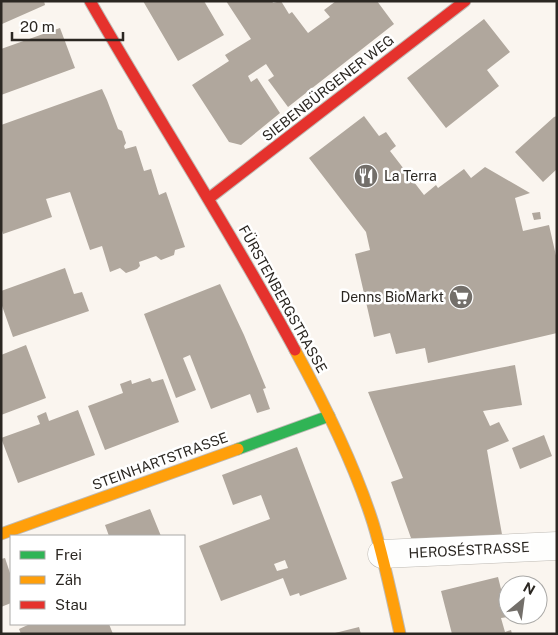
<svg xmlns="http://www.w3.org/2000/svg" width="558" height="635" font-family="'Public Sans',sans-serif">
  <rect width="100%" height="100%" fill="#faf5ef"/>
  <path fill="#b0a79d" fill-rule="evenodd" d="M1 1H44L45 5 2 24Z
    M143 1H204L224 35 178 61Z
    M226 1H272L273 3 281 1 289 14 292 12 308 33 330 17 324 10 336 1H377L394 24 288 107 268 80 274 76 266 64 248 76 251 82 257 78 280 113 241 145 229 142 192 85 229 61 225 55 251 39Z
    M484 19 510 52 487 70 499 86 446 128 407 78Z
    M60 28 75 68 1 95V49Z
    M102 89 107 100 118 129 122 131 126 143 124 146 125 149 136 146 144 171 151 169 159 195 166 192 185 247 175 250 174 255 161 260 156 256 139 262 140 266 137 269 126 273 120 268 110 272 102 246 90 250 70 192 46 199 52 217 3 234 1 227V125Z
    M364 116 379 136 386 132 396 146 390 151 424 195 436 185 438 188 464 169 471 178 485 167 530 193 515 198 523 231 549 225 557 260V333L428 363 425 348 396 354 390 333 374 337 355 254 370 250 366 232 309 158Z
    M557 116V169L543 182 515 152 554 117Z
    M540 212 541 219 534 220 532 213Z
    M65 268 74 294 82 292 89 311 13 337 1 303V291Z
    M220 284 244 335 266 388 263 389 270 409 257 413 250 394 211 409 190 355 183 358 196 390 176 398 144 314Z
    M26 345 46 398 1 415V355Z
    M515 365 522 405 483 411 490 426 499 422 509 441 487 450 503 540 411 538 391 482 403 478 368 392Z
    M150 378 152 382 163 379 179 422 105 450 88 406 123 393 120 384 131 380 132 384Z
    M78 410 95 455 18 483 1 438 40 424 37 416 46 412 49 421Z
    M544 435 552 456 520 469 512 448Z
    M297 447 347 579 300 596 299 593 290 596 283 578 221 601 199 546 270 519 261 495 233 505 222 475ZM285 560 288 568 277 571 274 564Z
    M150 509 161 536H109L105 525Z
    M5 558 11 576V603L1 607V559Z
    M498 577 508 617 501 618 505 632 511 630 512 634H452L441 591Z
    M30 624H109L113 634H21L19 629Z
    M359 627 361 634H335V633Z"/>
  <g fill="none" stroke-linecap="round" stroke-linejoin="round">
    <g stroke="#bebab4" stroke-width="29">
      <path id="street" d="M382 554 557 546"/>
    </g>
    <g stroke="#bebab4" stroke-width="13">
      <path id="fast" d="M238 449 329 416"/>
    </g>
    <g stroke="#bebab4" stroke-width="13">
      <path id="slow" d="M295 350C325 405 354 463 373 523 384 559 392 597 400 634
        M1 534 238 449"/>
    </g>
    <g stroke="#bebab4" stroke-width="13">
      <path id="jam" d="M90 1C157 118 231 231 295 350
        M208 199 465 1"/>
    </g>
    <use href="#street" stroke="#fefefd" stroke-width="28"/>
    <use href="#fast" stroke="#30b455" stroke-width="11"/>
    <use href="#slow" stroke="#ff9f0a" stroke-width="11"/>
    <use href="#jam" stroke="#e5322d" stroke-width="11"/>
  </g>
  <defs>
    <g id="restaurant-disc" transform="scale(1.25)"><circle r="9.5" fill="#736f6a" stroke="#fff"/><path d="M-5-6h1v4h1v-4h1v4h1v-4h1v5L-1.5 .5V6h-2V.5L-5-1ZM5-6V6H3V1.5H1.5Q1.5-4 5-6Z" fill="#fff"/></g>
    <g id="supermarket-disc" transform="scale(1.25)"><circle r="9.5" fill="#736f6a" stroke="#fff"/><path d="M-6-5.5h2.5l.6 2H6L4.5 2H-2.5L-4.4-4H-6ZM-1.5 3.2a1.3 1.3 0 1 0 .1 0ZM3 3.2a1.3 1.3 0 1 0 .1 0Z" fill="#fff"/></g>
  </defs>
  <g fill-rule="evenodd">
    <use href="#restaurant-disc" x="366" y="176"/>
    <use href="#supermarket-disc" x="461" y="297"/>
  </g>
  <g text-anchor="middle" stroke-width="5" stroke-linejoin="round" paint-order="stroke">
    <g font-size="14" fill="#2b2722" stroke="#fff">
      <text transform="translate(328 88) rotate(-38)" y="5">SIEBENBÜRGENER WEG</text>
      <text transform="translate(283 299) rotate(61)" y="5">FÜRSTENBERGSTRASSE</text>
      <text transform="translate(160 461) rotate(-20)" y="5">STEINHARTSTRASSE</text>
      <text transform="translate(469 550) rotate(-3)" y="5">HEROSÉSTRASSE</text>
    </g>
    <g font-size="14" fill="#2b2722" stroke="#fff" text-anchor="start">
      <text x="384" y="181">La Terra</text>
      <text x="444" y="302" text-anchor="end">Denns BioMarkt</text>
    </g>
  </g>
  <rect width="558" height="635" fill="none" stroke="#2b2722" stroke-width="5"/>
  <rect x="10" y="535" width="175" height="90" fill="#ffffff" stroke="#aaa9a7"/>
  <rect x="20" y="551" width="25" height="8" fill="#30b455" stroke="#aaa9a7"/>
  <text x="55" y="560" font-size="15" fill="#2b2722">Frei</text>
  <rect x="20" y="576" width="25" height="8" fill="#ff9f0a" stroke="#aaa9a7"/>
  <text x="55" y="585" font-size="15" fill="#2b2722">Zäh</text>
  <rect x="20" y="601" width="25" height="8" fill="#e5322d" stroke="#aaa9a7"/>
  <text x="55" y="610" font-size="15" fill="#2b2722">Stau</text>
  <g transform="translate(523 600) rotate(29)"><circle r="24" fill="#ffffff" stroke="#aaa9a7"/>
  <path d="M0-4L9 19L0 12L-9 19Z" fill="#736f6a"/>
  <text y="-8" font-size="14" font-weight="bold" text-anchor="middle" fill="#2b2722">N</text>
  </g>
  <path d="M12 32v8h111v-8" fill="none" stroke="#2b2722" stroke-width="2.5"/>
  <text x="20" y="32" font-size="15" fill="#2b2722" stroke="#ffffff" stroke-width="4" paint-order="stroke">20 m</text>
</svg>
